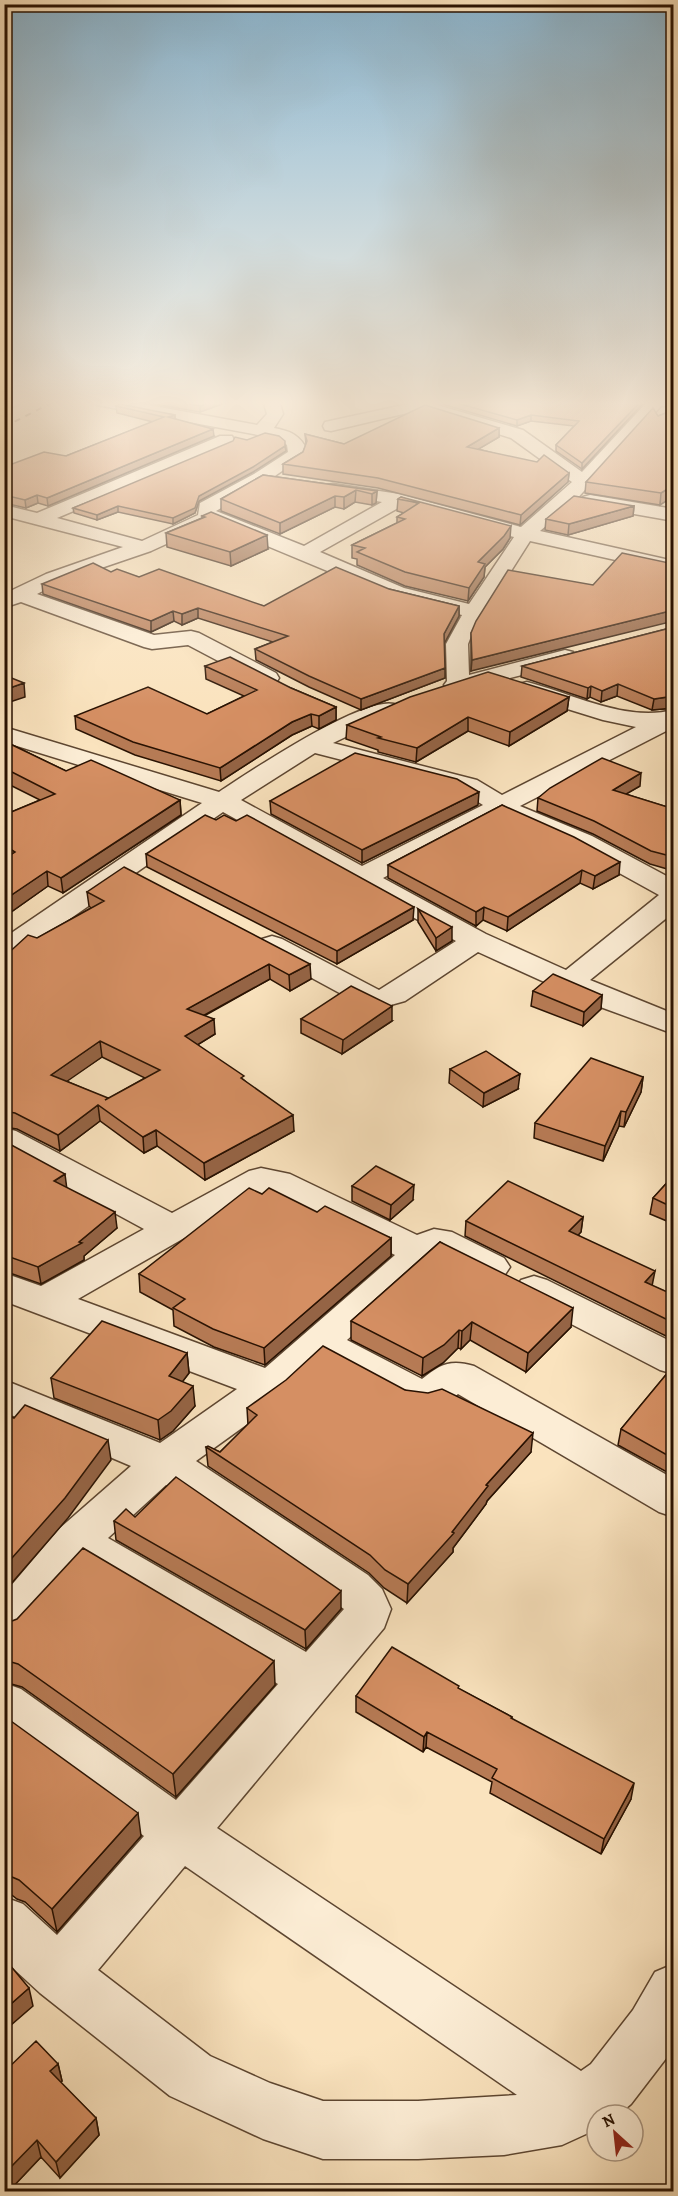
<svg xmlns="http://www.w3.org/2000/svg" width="678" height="2196" font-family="Alegreya,serif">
  <rect width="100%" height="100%" fill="#fae3be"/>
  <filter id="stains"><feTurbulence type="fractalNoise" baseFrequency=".00333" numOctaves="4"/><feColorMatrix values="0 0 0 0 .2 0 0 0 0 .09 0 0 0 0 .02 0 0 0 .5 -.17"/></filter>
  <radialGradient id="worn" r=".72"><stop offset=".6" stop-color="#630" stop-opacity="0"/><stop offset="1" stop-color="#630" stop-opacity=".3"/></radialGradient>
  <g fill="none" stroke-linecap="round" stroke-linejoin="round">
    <g stroke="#5d4631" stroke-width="3">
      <path id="minor" d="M4 400H24L22 403 4 410Z
        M89 400H121L257 425 267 414 263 400H279L283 414 274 428C288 431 297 433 305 446L304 456 266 482 216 511 304 546 382 502 327 493 324 489 327 485 333 484 399 494 521 527 572 482 511 438 425 411 403 414 331 431 325 430 323 426 325 422 417 402 419 400H436L434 403 437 405 523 430 582 472 649 400H674V406H661L574 502 540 531 674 561V573L530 541 473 631 468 644 469 675 565 650 573 652 576 657 573 662 455 692 447 690 444 685 447 681 446 644 462 615 390 597 212 523 151 551 60 582 37 594 154 635 191 631 199 633 276 673 279 678 276 683 268 685 260 683 188 645 152 649 144 647 21 602 9 606 4 605V594L46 574 123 547 4 516V505L37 513 220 436H232L234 440 232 444 57 518 142 541 198 515 200 503 254 474 288 452 287 445 280 439 97 405ZM400 507 514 537 469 604 404 588 320 552Z
        M590 495 674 509V521L583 505 581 501 583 497Z
        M527 682C574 694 624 722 674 710V727L520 806 592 836 674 880V912L590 980 674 1014V1034L595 1005 478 952 405 1001 380 1008 358 1003 262 951 257 945 262 939 272 936 282 939 379 990 456 941 223 812 14 958 4 961V938L202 803 4 742V727L219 792C249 772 363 696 394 704L398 709 394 714 333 743 477 780 502 795 636 727 603 720 519 694 516 689 519 684ZM315 753 459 790 483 805 362 866 241 800ZM501 816 574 848 659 895 566 970 486 934 383 878Z
        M4 1128 16 1131 172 1213 249 1171 261 1168 290 1174 417 1235 434 1229 452 1232 504 1258 510 1267 504 1276C480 1283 461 1267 439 1257L347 1340 422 1379C440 1364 451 1359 474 1366L674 1479V1517L659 1512 458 1394C442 1408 426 1413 405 1407L323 1362 285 1397 196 1461 368 1575 382 1589 391 1609 384 1628 217 1828 581 2071 591 2064 633 2010 655 1972 674 1964V2048L631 2104 618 2115H597V2129L562 2145 504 2155 418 2159H323L263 2139 170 2096 40 1993 4 1960V1897L23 1904 57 1935 144 1836 4 1732V1683L21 1689 176 1800 278 1684 81 1566 20 1641 4 1647V1594L60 1528 131 1466 4 1412V1380L160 1443 237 1389 4 1301V1273L41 1286 144 1229 4 1153ZM266 1191 395 1255 265 1368 78 1299ZM166 1485 344 1609 306 1652 108 1538ZM185 1866 517 2095 418 2101H323L270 2083 210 2056 98 1970Z
        M534 1276 547 1280 674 1343V1374L660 1370 521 1298 515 1289 521 1280Z"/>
    </g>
    <use href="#minor" fill="#fcedd5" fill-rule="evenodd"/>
    <path stroke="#291202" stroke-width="2" stroke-dasharray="6 6" stroke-linecap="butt" d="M4 427 57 400"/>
  </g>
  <path fill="#b77b55" stroke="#291202" stroke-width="1.5" fill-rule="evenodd" d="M143 400H233L200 412 143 402Z
    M442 400H646L582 469 556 451V445L574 426 531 421 517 426 442 404Z
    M116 406 175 415V419L214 436 48 506 38 503 26 508 4 503V467L66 456 153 422 117 413Z
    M674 410 660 505 585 493 586 482 658 416Z
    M499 428V437L478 449 569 473 568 482 520 525 378 488 283 474V464L303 452 306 444 305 434 344 444Z
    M247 440 285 446 286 451 253 472 199 501 195 513 173 524 118 512 97 520 74 513 73 508Z
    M263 475 377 491 376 503 372 505 355 502 344 509 335 507 280 534 221 511V499Z
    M401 497 510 538 503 549 485 567 484 577 468 601 405 586 357 565V559L352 558V545L397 523V517L404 513 397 511 398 499Z
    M634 506 633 516 568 535 545 530 546 519Z
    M202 516 268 549 231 566 167 547 166 533 202 518Z
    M674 544V559L667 557 668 547Z
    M674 564 471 671V633L593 585Z
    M111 572 139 577 264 606 389 589 459 606V616L444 643 445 678 361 710 309 687 256 660 255 649 273 642 198 618 182 625 174 621 151 632 43 594 42 584Z
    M674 627V708L652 710 617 696 601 702 590 697 587 699 521 677 522 666Z
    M205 666 291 688 336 707V720L319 729 312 726 292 735 221 781 135 755 76 729 75 716 207 714 244 696 206 679Z
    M569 697 567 711 509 746 468 731 416 762 378 752V750L346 739 347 725Z
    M4 741 66 771 180 800 181 815 63 893 48 886 4 917V815L40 800 4 782Z
    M640 786 625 794 674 809V871L650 864 593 834 537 811 538 798Z
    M270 801 478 805 362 863 271 814Z
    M502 805 619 875 593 889 580 883 507 931 483 920 476 926 388 878V865Z
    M146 854 413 920 337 964 147 867Z
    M87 892 311 979 290 991 270 979 204 1016 215 1034 197 1045 244 1080 294 1131 205 1180 157 1146 144 1153 100 1121 60 1151 17 1129 4 1127V957L91 908 89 906ZM102 1057 145 1078 108 1099 66 1081Z
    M418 909 452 941 436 951 418 922Z
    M533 991 602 995 601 1009 583 1026 531 1006Z
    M301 1019 392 1021 342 1054 301 1033Z
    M450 1069 518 1089 483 1107 449 1083Z
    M643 1077 641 1092 624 1127 619 1126 603 1161 534 1138 535 1123Z
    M4 1141 66 1187 117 1228 84 1256V1260L41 1284 4 1271Z
    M674 1175V1224L650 1214 653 1198Z
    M352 1186 413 1200 390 1220 352 1201Z
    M262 1194 391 1238V1256L265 1365 214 1347 174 1326 173 1310 140 1292 139 1274Z
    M583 1217 581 1232 578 1235 652 1286 674 1295V1340L465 1236 466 1221Z
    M440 1242 571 1327 526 1372 470 1340 461 1349 458 1348 443 1363 422 1376 351 1340V1321Z
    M187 1353 189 1373 182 1382 195 1406 173 1431 160 1440 54 1398 51 1378Z
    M674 1365V1476L618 1445 621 1429Z
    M405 1390 531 1452 487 1501 486 1504 453 1548V1552L407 1603 384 1588 369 1573 208 1466 206 1447 220 1452 248 1425 247 1408Z
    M135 1517 341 1609 306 1649 116 1540 114 1521Z
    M4 1624 275 1685 176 1797 22 1687 4 1682Z
    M674 1666V1677L671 1676Z
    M459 1689 512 1717V1719L631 1799 601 1854 490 1793 492 1782 426 1747 423 1752 356 1712V1696Z
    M4 1716 141 1836 57 1932 25 1902 17 1899 4 1889Z
    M58 2064 62 2081 60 2082 96 2118 99 2135 60 2178 41 2157 8 2192Z"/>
  <path fill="#956445" stroke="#291202" stroke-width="1.5" d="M216 400H233L200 412V406Z
    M642 400H646L582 469V463Z
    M175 415V422L168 417Z
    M531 415V421L517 426V420Z
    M499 428V437L467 456V447Z
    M213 429 214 436 48 506 47 498Z
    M285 446 286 451 253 472 199 501 195 513 173 524V518L199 496Z
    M569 473 568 482 520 525 521 515Z
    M674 485V496L660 505 661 493Z
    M356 490 355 502 344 509V497Z
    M377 491 376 503 372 505V494Z
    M37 495 38 503 26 508 25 500Z
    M335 496V507L280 534V523Z
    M118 506V512L97 520V515Z
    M634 506 633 516 568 535 569 524Z
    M511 526 510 538 503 549 485 567 484 577 468 601 469 588 478 562Z
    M267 535 268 549 231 566 230 552Z
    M459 606V616L444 644V634Z
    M198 608V618L182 625V614Z
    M674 610V621L471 671 472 660Z
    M173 611 174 621 151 632V621Z
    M445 668V678L361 710V699Z
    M24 683 25 697 4 704V690Z
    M618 684 617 696 601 702 602 691Z
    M591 686 590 697 587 699 588 688Z
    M674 696V708L652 710 654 699Z
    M569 697 567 711 509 746 510 732Z
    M336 707V720L319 729V716Z
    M311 714 312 726 292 735 221 781 220 768 292 722Z
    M468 717V731L416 762 417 748Z
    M641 773 640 786 611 803 613 790Z
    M479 792 478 805 362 863V850Z
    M180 800 181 815 63 893 61 878Z
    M620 862 619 875 593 889 595 876Z
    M582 870 580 883 507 931 508 917Z
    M47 871 48 886 4 917V900Z
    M414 907 413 920 337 964V951Z
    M484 907 483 920 476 926V912Z
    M452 927V941L436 951V938Z
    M269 964 270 979 188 1024 187 1009Z
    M310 964 311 979 290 991 289 975Z
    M602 995 601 1009 583 1026 584 1012Z
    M392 1006V1021L342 1054 343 1040Z
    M214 1019 215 1034 186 1052 185 1036Z
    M100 1041 102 1057 53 1091 51 1075Z
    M520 1074 518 1089 483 1107 484 1093Z
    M643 1077 641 1092 624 1127 626 1112Z
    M98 1105 100 1121 60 1151 58 1135Z
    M621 1111 619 1126 603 1161 605 1146Z
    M293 1115 294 1131 205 1180 204 1163Z
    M156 1130 157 1146 144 1153 143 1137Z
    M65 1174 67 1190 54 1181Z
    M414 1185 413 1200 390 1220 391 1205Z
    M115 1212 117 1228 84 1256V1260L41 1284 38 1267 79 1242Z
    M583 1217 581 1232 568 1246 569 1231Z
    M391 1238V1256L265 1365 264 1348Z
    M655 1271 652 1286 645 1282Z
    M573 1308 571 1327 526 1372 528 1353Z
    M472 1322 470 1340 461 1349 462 1331Z
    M459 1330 458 1348 443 1363 422 1376 423 1358Z
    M187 1353 189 1373 171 1397 169 1376Z
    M193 1386 195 1406 173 1431 160 1440 158 1420Z
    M533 1433 531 1452 487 1501 486 1504 453 1548V1552L407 1603 408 1584 452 1532 486 1485Z
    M108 1440 111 1460 68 1518 4 1592V1567Z
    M341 1591V1609L306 1649 305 1630Z
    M274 1661 275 1685 176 1797 173 1774Z
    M427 1732 426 1747 423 1752 424 1737Z
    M634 1783 631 1799 601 1854 604 1839Z
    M138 1813 141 1836 57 1932 52 1909Z
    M29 1988 33 2006 4 2031V2010Z
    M58 2064 62 2081 54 2088 50 2071Z
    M96 2118 99 2135 60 2178 56 2162Z
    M37 2140 41 2157 8 2192H4V2174Z"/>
  <path fill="#d58f63" stroke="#291202" stroke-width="1.5" fill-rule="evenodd" d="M167 400H216L200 406Z
    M446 400H642L582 463 556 445 579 421 531 415 517 420Z
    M120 404 175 415 168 417 213 429 47 498 37 495 25 500 4 495V467L44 452 66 456 164 417 116 406Z
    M425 405 499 428 467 447 537 462 544 455 569 473 521 515 378 478 283 464 303 452 307 441 305 434 344 444Z
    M653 408 658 416 674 410V485L661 493 586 482Z
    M265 433 279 436 285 441V446L253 467 199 496 195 508 173 518 118 506 97 515 73 508 233 441 235 437 247 440Z
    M263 475 377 491 372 494 356 490 344 497 335 496 280 523 221 499Z
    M574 496 634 506 569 524 546 519Z
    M401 497 511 526 504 536 478 562 485 564 469 588 405 572 357 552 365 548 352 545 405 519 397 517 419 503 398 499Z
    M211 512 267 535 230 552 166 533 205 517 202 516Z
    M674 544V548L668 547Z
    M622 553 674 564V610L472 660 471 633 476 621 508 570 593 585Z
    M93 563 111 572 117 569 139 577 159 569 264 606 336 567 389 589 459 606 444 634 445 668 361 699 309 676 255 649 288 636 198 608 182 614 173 611 151 621 42 584Z
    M674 627V696L654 699 618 684 602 691 591 686 588 688 522 666Z
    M230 657 291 688 336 707 319 716 311 714 292 722 220 768 133 742 75 716 148 687 207 714 257 690 205 666Z
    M488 672 569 697 510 732 468 717 417 748 378 738 381 737 347 725 410 697Z
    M4 675 24 683 4 690Z
    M4 741 66 771 91 760 180 800 61 878 47 871 4 900V859L15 852 4 845V815L55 794 4 768Z
    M355 753 457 779 479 792 362 850 270 801Z
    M602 758 641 773 613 790 674 809V857L651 851 594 821 538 798 550 788Z
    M502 805 574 837 620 862 595 876 582 870 508 917 484 907 476 912 388 865Z
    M205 815 216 820 224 815 236 821 247 815 414 907 337 951 146 854Z
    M124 867 310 964 289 975 269 964 187 1009 214 1019 185 1036 244 1076 241 1078 293 1115 204 1163 156 1130 143 1137 98 1105 58 1135 15 1113 4 1111V1071L8 1068 4 1066V957L28 935 37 938 104 901 87 892ZM100 1041 160 1070 105 1100 108 1098 51 1075Z
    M418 909 452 927 436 938Z
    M553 974 602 995 584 1012 533 991Z
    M351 986 392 1006 343 1040 301 1019Z
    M486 1051 520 1074 484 1093 450 1069Z
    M591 1058 643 1077 626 1112 621 1111 605 1146 535 1123Z
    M4 1141 65 1174 54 1181 115 1212 79 1242 82 1243 38 1267 4 1255Z
    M376 1166 414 1185 391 1205 352 1186Z
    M674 1175V1208L653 1198Z
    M508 1181 583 1217 569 1231 655 1271 645 1282 674 1295V1323L466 1221Z
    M249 1188 262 1194 269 1188 317 1212 325 1206 391 1238 264 1348 213 1329 173 1308 185 1299 139 1274Z
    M440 1242 573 1308 528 1353 472 1322 462 1331 459 1330 444 1345 423 1358 351 1321Z
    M102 1321 187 1353 169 1376 193 1386 171 1411 158 1420 51 1378Z
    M323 1346 405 1390 428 1393 442 1389 533 1433 486 1485 488 1486 452 1532 454 1533 408 1584 385 1570 370 1555 206 1447 208 1446 220 1452 257 1415 247 1408 286 1380Z
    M674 1365V1459L621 1429Z
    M25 1405 108 1440 65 1498 4 1567V1414L14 1418Z
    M176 1477 341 1591 305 1630 114 1521 126 1509 135 1517Z
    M83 1548 274 1661 173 1774 18 1664 4 1660V1624L17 1619Z
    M392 1647 459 1686 458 1688 512 1717 511 1718 634 1783 604 1839 492 1778 497 1769 427 1732 424 1737 356 1696Z
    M4 1716 138 1813 52 1909 19 1880 12 1877 4 1871Z
    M4 1958 29 1988 4 2010Z
    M36 2041 58 2064 50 2071 96 2118 56 2162 37 2140 4 2174V2072Z"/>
  <linearGradient id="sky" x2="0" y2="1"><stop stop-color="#8bb8d4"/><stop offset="0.57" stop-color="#fdf2e2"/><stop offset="1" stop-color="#fdf2e2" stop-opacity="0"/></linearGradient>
  <rect width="678" height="707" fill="url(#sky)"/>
  <rect width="678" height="2196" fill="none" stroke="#fae3be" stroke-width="24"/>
  <rect x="6" y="6" width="666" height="2184" fill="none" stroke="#291202" stroke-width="3"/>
  <rect x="12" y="12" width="654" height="2172" fill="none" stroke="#291202" stroke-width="1.5"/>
  <g transform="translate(615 2133) rotate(333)"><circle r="28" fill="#fcedd5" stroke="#a89581" stroke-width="1.5"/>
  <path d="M0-4.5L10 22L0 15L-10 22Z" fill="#8f2418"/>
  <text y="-9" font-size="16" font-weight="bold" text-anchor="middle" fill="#291202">N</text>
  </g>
  <rect width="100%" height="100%" filter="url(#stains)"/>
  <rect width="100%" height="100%" fill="url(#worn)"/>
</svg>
